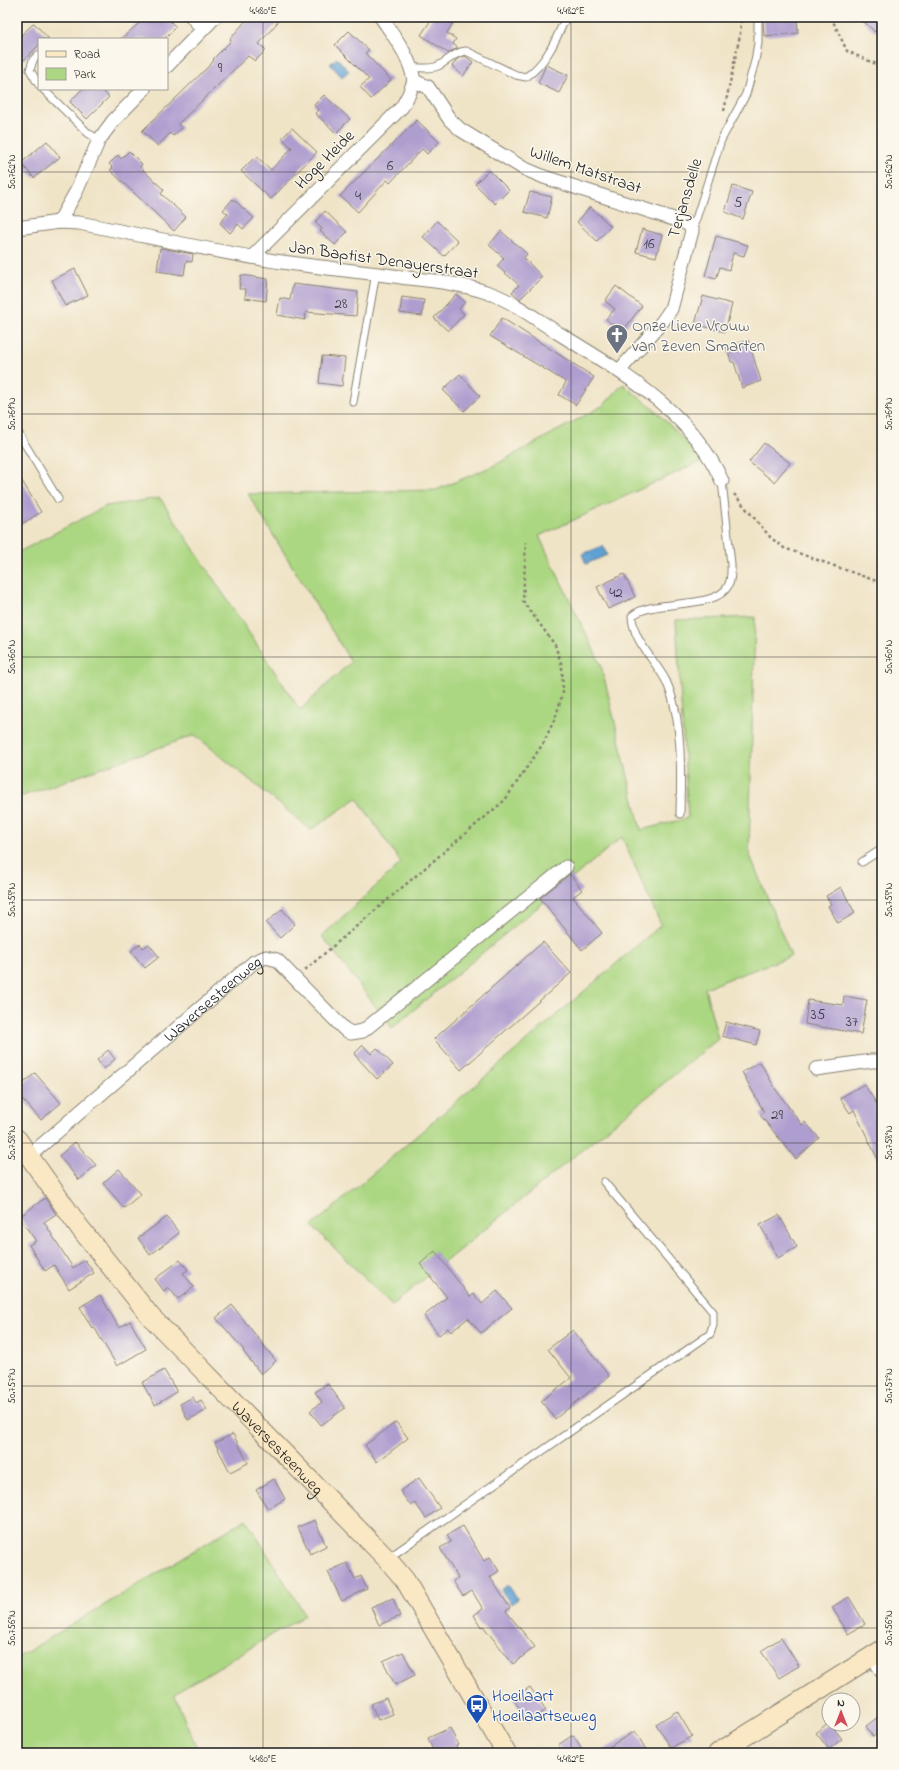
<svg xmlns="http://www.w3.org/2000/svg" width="899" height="1770" font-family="'Indie Flower',sans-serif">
  <rect width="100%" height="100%" fill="#fbf7ec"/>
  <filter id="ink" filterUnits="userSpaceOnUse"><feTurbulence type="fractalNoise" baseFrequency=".025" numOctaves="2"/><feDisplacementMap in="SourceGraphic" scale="8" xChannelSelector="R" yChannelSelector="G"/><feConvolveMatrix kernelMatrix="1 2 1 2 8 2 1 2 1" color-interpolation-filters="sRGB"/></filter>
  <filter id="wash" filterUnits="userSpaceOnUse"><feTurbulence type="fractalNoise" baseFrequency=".012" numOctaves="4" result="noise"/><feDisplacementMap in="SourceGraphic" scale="16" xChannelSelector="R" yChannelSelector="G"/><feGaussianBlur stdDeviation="0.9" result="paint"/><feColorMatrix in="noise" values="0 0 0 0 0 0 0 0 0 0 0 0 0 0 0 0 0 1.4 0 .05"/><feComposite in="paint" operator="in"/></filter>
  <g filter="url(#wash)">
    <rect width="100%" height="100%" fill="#f0e4c7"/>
    <path fill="#acd782" stroke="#647a4f" d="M623 384 658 413 704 460 539 536 601 665 641 830 688 818 676 620 755 617 749 853 791 956 705 988 718 1039 392 1305 312 1226 661 925 622 837 392 1028 322 936 401 863 357 798 311 830 195 735 17 798V553L106 506 160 498 300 710 351 662 248 494 436 490 493 466 604 405Z
      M246 1519 305 1615 174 1694 199 1753H17V1658Z"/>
    <path fill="#5fa1d3" stroke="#3e5e78" d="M337 58 349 71 342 77 330 64Z
      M603 546 607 555 586 564 582 554Z
      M508 1585 518 1599 511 1604 501 1590Z"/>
    <g id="blocks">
      <path fill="#ae9dcf" d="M146 17H166L176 27 164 39H121Z
        M249 17H282L259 44 266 50 255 61 248 56 178 124 182 128 173 136 170 133 158 146 142 131 211 64 214 60 213 59 231 41 230 39Z
        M433 17H447L454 21 447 33 456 39 453 44 458 48 448 53 421 35Z
        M782 17H797L798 33 764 36 763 19Z
        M859 17H882V25L875 32Z
        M34 23 49 39H39V45L24 60 17 52V39Z
        M349 31 369 50 365 53 391 80 371 99 360 87 369 79 335 45Z
        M465 56 473 62 463 76 452 66 457 59Z
        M546 65 568 75 559 93 538 83Z
        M82 89H101L109 97 87 119 70 102Z
        M324 95 350 119 336 133 315 113 319 110 314 105Z
        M417 120 439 142 427 154 422 149 390 183 387 180 358 212 340 196Z
        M292 128 317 152 271 199 241 171 256 156 271 170 292 148 282 138Z
        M47 141 60 157 34 178 21 163Z
        M129 151 142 164 140 167 164 190 161 194 186 217 174 231 110 170 113 168 109 164 118 155 121 159Z
        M489 170 509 190 495 204 475 184Z
        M733 186 752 192 743 219 725 212Z
        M530 192 552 197 547 218 524 212Z
        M233 199 254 218 243 229 238 224 230 233 220 223 228 214 223 210Z
        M590 207 611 226 597 241 577 222Z
        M325 211 347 232 335 245 320 231 322 229 315 222Z
        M437 221 458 241 444 256 423 237Z
        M642 229 662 235 656 257 636 252Z
        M501 231 527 254 524 258 542 277 520 299 512 292 519 285 497 266 504 258 489 245Z
        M716 236 748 245 744 256 733 253 729 270 720 267 716 279 705 276Z
        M160 248 193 254 192 262 186 261 184 275 157 271Z
        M75 269 88 295 65 306 52 280Z
        M241 275 268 279 266 301 245 298 246 289H239Z
        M293 284 358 292 356 316 306 312 305 320 277 315 280 298 290 300Z
        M616 286 642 306 622 332 606 319 615 309 605 301Z
        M456 294 465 302 459 309 464 314 448 331 434 318Z
        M703 296 732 304 725 332 695 324Z
        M402 297 424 300 422 316 400 313Z
        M502 318 594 377 576 405 559 395 566 382 490 336Z
        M748 340 761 381 742 388 734 362H731L727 347Z
        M322 356 345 358 342 386 319 383Z
        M460 374 480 396 464 411 443 390Z
        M764 443 790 463 774 482 749 462Z
        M17 473 41 512 22 524 17 516Z
        M624 574 635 597 608 609 597 587Z
        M570 874 582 890 573 897 602 933 582 950 540 898Z
        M841 887 855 913 838 923 828 906 831 904 826 896Z
        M282 909 295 924 280 938 266 923Z
        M543 942 571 973 461 1070 434 1039Z
        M140 944 143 948 149 944 159 957 145 968 131 951Z
        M844 996 867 1000 861 1034 805 1024 808 1000 843 1005Z
        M726 1022 760 1031 756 1045 722 1036Z
        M363 1045 371 1054 377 1048 393 1065 377 1079 354 1054Z
        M108 1050 115 1059 104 1069 97 1060Z
        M760 1062 776 1090 802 1125 805 1122 819 1138 796 1159 760 1115 764 1112 742 1072Z
        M35 1073 61 1103 41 1120 17 1093V1089Z
        M864 1084 882 1112V1168L854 1110 850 1113 840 1098Z
        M75 1142 96 1165 79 1180 59 1156Z
        M119 1169 141 1194 124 1208 103 1183Z
        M45 1198 56 1214 44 1222 73 1268 85 1260 94 1273 69 1289 54 1265 45 1271 29 1245 36 1241 19 1217Z
        M779 1215 797 1247 778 1258 760 1225Z
        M167 1217 179 1233 150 1255 138 1238Z
        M435 1251 470 1297 474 1294 482 1304 497 1291 512 1308 481 1333 468 1318 451 1332 448 1328 439 1335 424 1316 447 1297 420 1264Z
        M180 1260 188 1270 183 1273 194 1287 178 1299 168 1287 164 1291 155 1279Z
        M100 1295 119 1328 130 1321 146 1349 117 1366 94 1327 92 1328 80 1307Z
        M232 1305 276 1361 261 1374 243 1351 244 1350 216 1318Z
        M573 1330 609 1376 555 1419 541 1401 571 1378 548 1349Z
        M164 1370 177 1392 155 1405 142 1383Z
        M328 1384 345 1408 321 1425 310 1411 322 1402 315 1392Z
        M193 1397 196 1403 201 1400 207 1410 188 1420 180 1404Z
        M396 1422 408 1438 377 1462 365 1445Z
        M233 1434 248 1463 230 1472 215 1443Z
        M419 1478 440 1508 426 1518 415 1503 411 1506 400 1491Z
        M274 1479 285 1499 268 1509 256 1490Z
        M315 1520 326 1546 310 1554 298 1527Z
        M463 1526 484 1561 490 1557 499 1571 490 1577 510 1608 506 1611 535 1647 513 1664 483 1626 481 1627 474 1615 483 1609 472 1591 463 1596 453 1581 458 1578 440 1548 451 1542 447 1535Z
        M347 1563 355 1579 361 1576 367 1589 342 1601 328 1572Z
        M849 1597 865 1624 848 1634 832 1607Z
        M393 1598 400 1616 379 1625 371 1607Z
        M781 1638 799 1666 779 1678 761 1651Z
        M403 1652 415 1675 395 1685 383 1661Z
        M530 1687 546 1710 529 1722 513 1699Z
        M386 1698 393 1714 378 1720 371 1704Z
        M677 1711 692 1736 671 1748 656 1724Z
        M882 1714V1730L873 1737 866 1726Z
        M829 1722 842 1739 829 1749 816 1733Z
        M450 1728 458 1745 456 1746 459 1753H434L428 1738Z
        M635 1731 648 1753H599Z
        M573 1735 585 1753H563L558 1745Z"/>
    </g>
  </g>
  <g filter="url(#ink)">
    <use href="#blocks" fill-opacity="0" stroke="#868072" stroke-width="1"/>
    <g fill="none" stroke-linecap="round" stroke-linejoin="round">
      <g stroke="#868072" stroke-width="9">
        <path id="lane" d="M38 55 33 60 30 70 39 85
          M412 67C420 68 427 69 435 67 446 64 453 52 466 51L516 75 526 77C547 63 556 39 566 17
          M43 89 88 133 99 140
          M692 228 696 219 721 140 746 94 755 61 758 43V17
          M353 402 376 273
          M17 431 58 499
          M680 814C681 774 683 717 666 681 655 659 633 642 632 616 652 598 715 611 728 586 732 579 731 571 731 564L722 481
          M862 862 882 849
          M387 1559 710 1334 713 1325V1312L604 1182"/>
      </g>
      <g stroke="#868072" stroke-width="15">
        <g id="street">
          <path d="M192 17 203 29"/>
          <path d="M381 17C395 38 410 56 414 81L428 87 450 120 461 130 523 168 544 177 686 223 692 228V231L671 309 662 322 619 371"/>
          <path d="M167 66 215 17"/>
          <path d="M59 222 76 192 99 140 113 121 144 89"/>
          <path d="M17 228 59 222 79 223C147 236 214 252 282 262 324 268 366 272 408 278 435 281 463 284 489 293 513 301 534 318 555 331 619 371 690 409 722 481"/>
          <path d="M252 257 402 107 409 94 414 81"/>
          <path d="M816 1069 871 1061H882"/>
          <path id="s1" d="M29 1156 254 962 266 957 277 960 344 1029 351 1033 363 1031 566 867"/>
          <path d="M871 1656 882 1671"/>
        </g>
      </g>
      <g stroke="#868072" stroke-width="21">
        <g id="secondary">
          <path id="s2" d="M17 1139 80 1228 151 1317 387 1559 405 1580 506 1753"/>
          <path d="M718 1753 882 1650"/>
        </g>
      </g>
      <path stroke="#868072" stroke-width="2.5" stroke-dasharray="3 3" stroke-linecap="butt" d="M831 17 847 51 873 63 882 64
        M724 111 740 35 741 17
        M734 494 771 538 784 548 882 583
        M305 970 505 800 544 742 556 716 563 692 562 666 555 645 523 601 526 542"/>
      <use href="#lane" stroke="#fff" stroke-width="7"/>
      <use href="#street" stroke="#fff" stroke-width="13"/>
      <use href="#secondary" stroke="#fae7c3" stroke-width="19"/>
    </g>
  </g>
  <path fill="none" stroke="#1c1c1c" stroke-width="1" stroke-opacity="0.45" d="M263 17V1753M571 17V1753M879 17V1753M17 172H882M17 414H882M17 657H882M17 900H882M17 1143H882M17 1386H882M17 1628H882"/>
  <defs>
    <g id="church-pin" transform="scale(1.15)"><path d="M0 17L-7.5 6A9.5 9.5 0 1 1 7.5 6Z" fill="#6b7280" stroke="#fbf7ec"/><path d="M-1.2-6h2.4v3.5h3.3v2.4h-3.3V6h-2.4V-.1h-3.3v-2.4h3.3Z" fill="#fff"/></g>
    <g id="bus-pin" transform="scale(1.15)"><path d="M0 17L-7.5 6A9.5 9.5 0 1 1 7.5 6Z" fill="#1a4fb4" stroke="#fbf7ec"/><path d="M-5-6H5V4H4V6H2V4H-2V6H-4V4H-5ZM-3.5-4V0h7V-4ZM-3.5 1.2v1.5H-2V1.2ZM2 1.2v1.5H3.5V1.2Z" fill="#fff"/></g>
  </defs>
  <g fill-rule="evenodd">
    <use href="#church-pin" x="617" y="335"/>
    <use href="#bus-pin" x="477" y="1705"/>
  </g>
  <g text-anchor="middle" stroke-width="3" stroke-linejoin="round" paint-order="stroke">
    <g font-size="15" fill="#403c49">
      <text x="220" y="72">9</text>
      <text x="390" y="170">6</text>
      <text x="358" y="200">4</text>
      <text x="738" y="207">5</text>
      <text x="649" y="248">16</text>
      <text x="341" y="308">28</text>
      <text x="616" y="597">42</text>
      <text x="818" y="1019">35</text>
      <text x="852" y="1026">37</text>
      <text x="777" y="1119">29</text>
    </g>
    <g font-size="17" fill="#1c1c1c" stroke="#fbf7ec">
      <text transform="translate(324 159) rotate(-45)" y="6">Hoge Heide</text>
      <text transform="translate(586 169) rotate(19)" y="6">Willem Matstraat</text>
      <text transform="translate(684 198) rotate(-73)" y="6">Terjansdelle</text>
      <text transform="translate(384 259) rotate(8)" y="6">Jan Baptist Denayerstraat</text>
      <text dy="6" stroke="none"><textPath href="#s1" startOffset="242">Waversesteenweg</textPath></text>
      <text dy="6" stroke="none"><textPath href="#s2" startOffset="405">Waversesteenweg</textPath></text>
    </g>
    <g font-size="17" fill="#5b616d" stroke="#fbf7ec" text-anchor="start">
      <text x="632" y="331">Onze Lieve Vrouw<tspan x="632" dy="20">van Zeven Smarten</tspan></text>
    </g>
    <g font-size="17" fill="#164399" stroke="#fbf7ec" text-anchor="start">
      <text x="492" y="1701">Hoeilaart<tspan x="492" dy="20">Hoeilaartseweg</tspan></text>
    </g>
  </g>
  <rect width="899" height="1770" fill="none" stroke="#fbf7ec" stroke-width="44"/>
  <rect x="38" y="38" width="130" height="52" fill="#fbf7ec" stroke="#a29f99"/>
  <rect x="46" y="51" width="20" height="6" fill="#fae7c3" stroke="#a29f99"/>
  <text x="74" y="58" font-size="12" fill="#1c1c1c">Road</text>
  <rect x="46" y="68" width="20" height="12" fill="#acd782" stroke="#a29f99"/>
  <text x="74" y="78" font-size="12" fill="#1c1c1c">Park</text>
  <g transform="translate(841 1712)"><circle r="19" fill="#fbf7ec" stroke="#a29f99"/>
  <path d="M0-3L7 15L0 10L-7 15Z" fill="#d1495b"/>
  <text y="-6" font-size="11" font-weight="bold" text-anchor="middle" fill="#1c1c1c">N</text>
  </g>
  <rect x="22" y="22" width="855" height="1726" fill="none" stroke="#1c1c1c" stroke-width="1.5"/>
  <g font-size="10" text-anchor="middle" fill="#1c1c1c">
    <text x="263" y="14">4.480°E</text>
    <text x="571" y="14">4.482°E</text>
    <text transform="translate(11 172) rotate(-90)" y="4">50.762°N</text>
    <text transform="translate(888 172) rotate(-90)" y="4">50.762°N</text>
    <text transform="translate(11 414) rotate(-90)" y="4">50.761°N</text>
    <text transform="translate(888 414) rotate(-90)" y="4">50.761°N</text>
    <text transform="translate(11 657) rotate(-90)" y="4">50.760°N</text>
    <text transform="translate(888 657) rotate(-90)" y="4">50.760°N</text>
    <text transform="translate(11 900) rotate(-90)" y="4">50.759°N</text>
    <text transform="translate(888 900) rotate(-90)" y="4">50.759°N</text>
    <text transform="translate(11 1143) rotate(-90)" y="4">50.758°N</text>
    <text transform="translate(888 1143) rotate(-90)" y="4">50.758°N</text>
    <text transform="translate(11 1386) rotate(-90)" y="4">50.757°N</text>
    <text transform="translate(888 1386) rotate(-90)" y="4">50.757°N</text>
    <text transform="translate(11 1628) rotate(-90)" y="4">50.756°N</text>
    <text transform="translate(888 1628) rotate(-90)" y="4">50.756°N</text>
    <text x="263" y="1762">4.480°E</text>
    <text x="571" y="1762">4.482°E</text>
  </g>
</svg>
